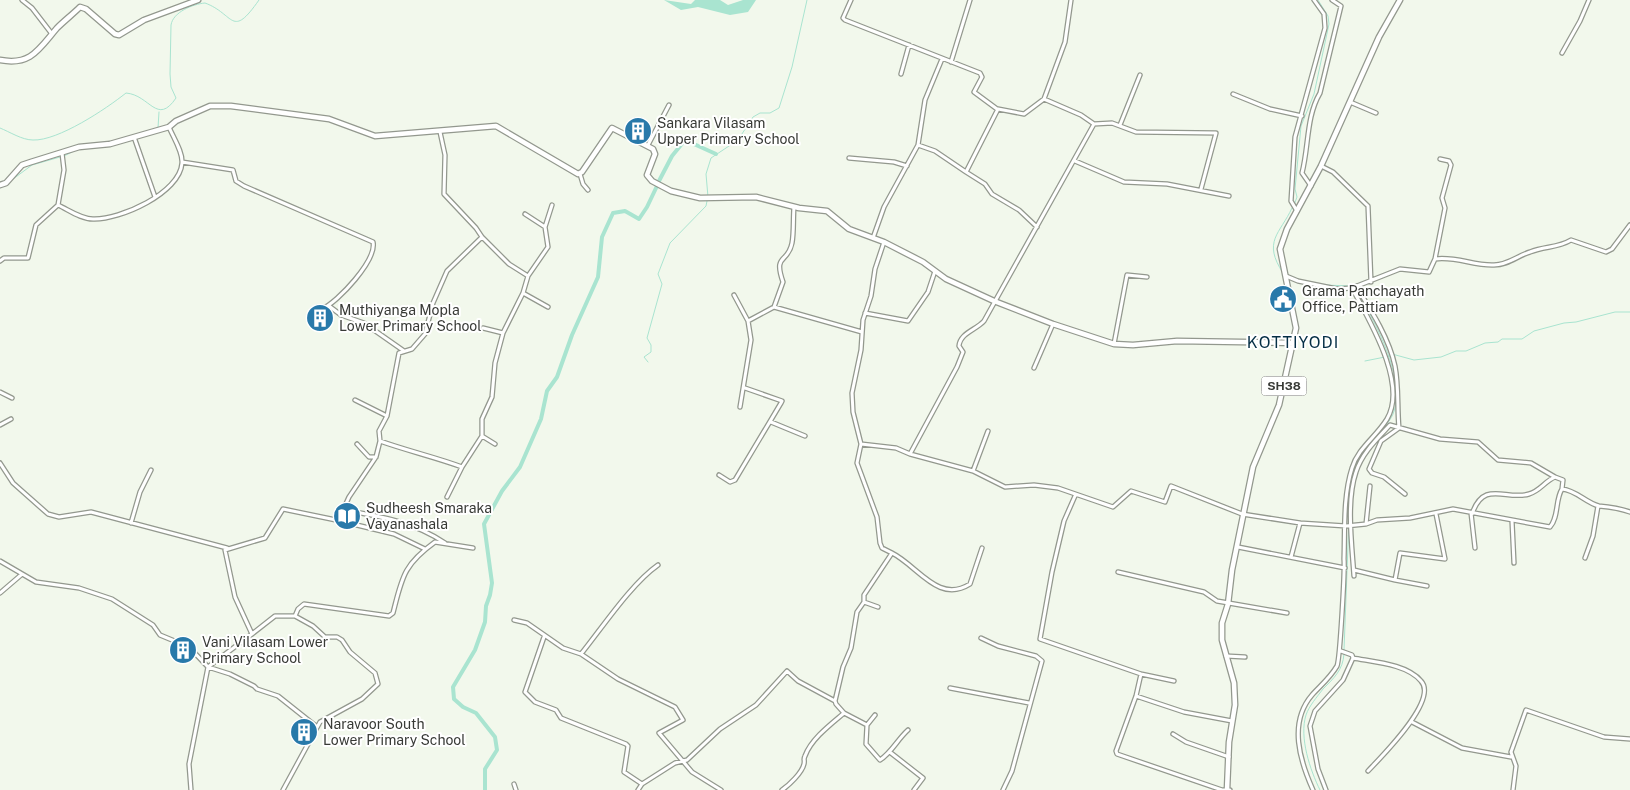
<svg xmlns="http://www.w3.org/2000/svg" width="1630" height="790" font-family="'Public Sans',sans-serif">
  <rect width="100%" height="100%" fill="#f2f8ec"/>
  <path fill="#a9e4d0" d="M664 0 691 4 695 0H720L728 5 743 0H756L748 12 730 15 698 7 681 10Z"/>
  <g fill="none" stroke-linecap="round" stroke-linejoin="round">
    <path stroke="#a9e4d0" stroke-width="1" d="M0 128C10 132 22 140 33 140 58 141 106 109 126 93 150 95 157 126 176 98L171 87 170 74 171 25C173 12 193 4 205 3 235 14 231 40 259 0
      M158 128 159 112
      M89 148 103 147
      M64 156 76 150
      M9 182 32 165 60 157
      M708 197 706 174 711 158 738 140 753 117 760 113H770L779 108 792 67 807 0
      M1294 205 1297 197 1295 189 1301 126 1314 94 1329 24 1328 16 1318 0
      M1283 273C1262 241 1280 234 1292 208
      M1296 279 1309 282
      M1323 285 1352 286
      M1392 354 1414 360 1441 357 1456 351H1466L1485 343 1498 342 1502 339H1522L1534 331 1564 323 1576 322 1615 312H1630
      M1365 361 1390 356
      M648 362 644 357 651 352V345L647 338 662 284 658 274 670 243 706 206 707 201
      M1352 483C1355 456 1374 442 1389 421 1413 389 1373 317 1355 289
      M1344 650 1349 519
      M1320 790C1310 770 1299 737 1306 715 1309 706 1317 697 1323 689 1334 678 1343 670 1344 654"/>
    <path stroke="#a9e4d0" stroke-width="4" d="M659 181 672 156 685 140 716 154
      M485 790V769L497 750 495 737 476 713 463 707 454 699 453 687 475 650 485 622 486 606 490 595 492 583 484 524 502 491 520 467 541 419 547 391 557 377 572 335 598 277 602 237 613 213 625 211 639 219 647 207 657 186"/>
    <g stroke="#93988e" stroke-width="5.5">
      <path id="minor" d="M22 0 32 8 52 34
        M851 0 843 18 845 20 980 73 982 77 974 92 997 109
        M1562 53 1580 21 1589 0
        M951 62 970 0
        M901 74 909 45
        M1233 94 1270 109 1302 116
        M1044 99 1081 115 1094 124 1112 123 1136 132 1216 133 1201 189
        M1350 102 1376 113
        M1120 125 1140 75
        M134 137 155 197
        M648 145 669 105
        M918 145 925 100 942 59
        M849 158 894 162 907 166
        M1075 161 1124 182 1167 184 1229 196
        M182 162 233 170 236 181 244 186 373 242C377 260 338 302 322 309
        M1321 166 1333 172 1368 206 1371 282
        M966 172 985 184 992 194 1019 210 1037 227
        M580 174 583 184 588 190
        M1311 186 1302 173C1309 146 1306 117 1320 93L1341 6 1332 0
        M58 205C69 210 81 219 93 219 120 220 180 193 182 163 183 152 173 137 169 127
        M1297 211 1291 201 1295 137 1325 28 1324 14 1314 0
        M525 214 545 227
        M482 237 509 264 528 276
        M873 238 884 207 918 145 935 151 966 172 998 109 1024 114 1044 99 1065 42 1071 0
        M1435 259 1445 208 1442 198 1451 165 1449 161 1440 159
        M0 261 4 258H28L36 225 58 205 64 170 62 153
        M1286 276 1298 281 1337 289 1352 288 1400 269 1429 272 1435 259C1456 256 1474 266 1494 265 1508 265 1517 256 1530 252 1545 246 1558 248 1571 240L1606 252 1612 249 1630 225
        M1356 286C1371 310 1389 338 1395 366 1399 387 1397 407 1399 428L1381 441 1369 469 1372 473 1384 477 1405 494
        M523 293 548 307
        M734 295 748 321 751 340 740 407
        M329 306 341 315 364 323 404 351
        M774 307 862 332
        M865 313 908 321 928 292 935 271
        M748 321 774 307 783 282C773 253 788 264 792 243 794 232 793 219 794 207
        M483 328 503 333
        M1114 344 1127 275 1147 277
        M1034 368 1053 324
        M0 392 12 398
        M355 400 387 416
        M771 422 805 436
        M0 425 11 419
        M482 436 495 444
        M380 441C408 451 435 457 462 467
        M357 444 369 457H376
        M861 444 853 412 852 393 861 350 863 320 871 296 875 269 884 242
        M910 454 957 367 963 352 959 346C960 333 976 330 984 321L1094 124
        M0 463 13 483 48 514 59 517 91 512 227 548
        M973 471 988 431
        M719 475 730 482 735 480 781 403 782 401 745 388
        M1075 496 1064 521 1052 572 1040 639 1141 674 1174 681
        M447 497 462 467 482 436V419L492 397 495 363 503 333 523 293 528 276 548 247 545 227 552 205
        M343 510C380 516 414 522 445 543
        M1471 513 1475 548
        M1472 514C1484 479 1506 501 1529 494 1540 491 1545 481 1555 477L1563 480 1562 489
        M336 520 394 534 425 549
        M1512 521 1514 563
        M131 523 140 492 151 470
        M1366 524 1370 486
        M1238 547 1345 568
        M892 553C918 566 938 604 970 584L982 548
        M1291 557 1300 523
        M1585 558 1593 536 1598 506
        M0 561 36 582 79 588 112 599 153 625 160 635 189 647 208 667 230 674 254 686 257 689 278 696 317 727
        M1354 570 1395 580 1400 553 1445 559 1436 514
        M1118 572 1204 592 1217 601 1287 613
        M1354 576C1352 546 1346 501 1356 472 1362 453 1377 439 1390 425L1440 439 1478 442 1498 460 1531 463 1555 477
        M1395 580 1427 586
        M0 593 21 575
        M864 602 878 607
        M514 620 527 623 563 648 581 654 618 679 675 707 683 720 659 733 692 772 721 790
        M252 634 275 616H295
        M544 637 525 692 535 702 556 710 561 718 626 744 628 746 624 772 642 784
        M981 638 998 646 1036 656 1042 661 1012 771 1003 790
        M581 654C602 628 631 584 658 565
        M1226 656 1245 657
        M1353 658C1374 662 1407 664 1421 681 1439 700 1381 757 1368 771
        M1141 674 1136 696 1116 751 1117 754 1222 790H1230
        M950 688 1029 703
        M1136 696 1184 712 1232 721
        M844 713 867 725
        M875 715 867 725 866 744 880 760C892 752 897 740 908 730
        M1412 722 1462 748 1511 757
        M1173 734 1186 742 1229 757
        M891 753 923 778 914 790
        M514 784 516 790
        M191 790 189 764 208 667 252 634 235 597 225 550 265 538 283 509 336 520 339 519 349 497 376 457 380 441 379 431 387 416 399 353 412 349 425 334 433 303 447 271 482 237 476 228 444 194 445 155 440 132
        M283 790 320 722 362 699 378 684 375 673 350 652 342 640 337 637H325L313 626 295 616 298 609 304 604 389 616 393 613C402 578 403 565 435 542L473 548
        M638 790 642 784 675 763 687 760 720 729 756 705 787 671 798 681 835 701
        M782 790C789 785 802 773 804 764 805 759 803 760 805 756 811 739 831 724 844 713L836 704 835 701 843 667 851 648 857 612 864 602V595L892 553 882 548 880 543 877 517 857 463 861 444 896 448 910 454 973 471 1005 487 1034 485 1058 488 1113 507 1131 491 1165 502 1171 486 1242 514 1300 523 1346 526 1366 524 1377 520 1410 518 1453 509 1550 527C1559 517 1555 500 1562 489 1576 490 1586 503 1599 506 1610 507 1619 508 1630 512
        M1313 790C1300 761 1288 723 1312 695 1320 686 1330 678 1337 666 1340 659 1345 569 1344 559 1345 530 1343 496 1352 468 1358 448 1376 437 1387 419 1408 384 1369 320 1352 288
        M1326 790 1318 769 1310 726 1315 711 1343 680 1353 658 1352 655 1341 651
        M1513 790 1516 766 1511 752 1526 710 1604 737 1630 739"/>
    </g>
    <g stroke="#93988e" stroke-width="7">
      <path id="major" d="M0 60C31 66 39 49 57 28 64 21 73 14 80 7L86 9 115 34 119 35 144 20 198 0
        M0 185 6 183 22 165 31 162 79 147 110 144 169 127 176 121 210 106H231L329 119 375 136 496 126 578 174 582 172 612 128 653 149 655 154 647 175 652 181 671 191 700 198 756 197 799 208 827 211 849 229 884 242 923 262 946 279 994 301 1053 324 1114 344 1133 345 1177 341 1294 343
        M1227 790 1229 742 1235 705 1234 683 1222 640V623L1228 604 1232 570 1253 467 1279 405 1296 328 1280 249 1287 229 1321 166 1379 37 1400 0"/>
    </g>
    <use href="#minor" stroke="#fff" stroke-width="3"/>
    <use href="#major" stroke="#fff" stroke-width="4.5"/>
  </g>
  <defs>
    <g id="building-disc" transform="scale(1.4375)"><circle r="9.5" fill="#2879aa" stroke="#fff"/><path d="M-4-6H4V6H1V3H-1V6H-4ZM-2.5-4.3h1.7v1.8h-1.7ZM.8-4.3h1.7v1.8H.8ZM-2.5-1h1.7V.8h-1.7ZM.8-1h1.7V.8H.8Z" fill="#fff"/></g>
    <g id="civic-disc" transform="scale(1.4375)"><circle r="9.5" fill="#2879aa" stroke="#fff"/><path d="M-.6-6.5H3V-4.5H.6V-3L4-1V1h2V6H-6V1h2V-1L-.6-3ZM-1.2 2.5V6h2.4V2.5Z" fill="#fff"/></g>
    <g id="library-disc" transform="scale(1.4375)"><circle r="9.5" fill="#2879aa" stroke="#fff"/><path d="M-6-4Q-3-5.5-.7-3.5V5Q-3 3-6 4ZM6-4Q3-5.5 .7-3.5V5Q3 3 6 4Z" fill="#fff"/></g>
  </defs>
  <g fill-rule="evenodd">
    <use href="#building-disc" x="638" y="131"/>
    <use href="#civic-disc" x="1283" y="299"/>
    <use href="#building-disc" x="320" y="318"/>
    <use href="#library-disc" x="347" y="516"/>
    <use href="#building-disc" x="183" y="650"/>
    <use href="#building-disc" x="304" y="732"/>
  </g>
  <g text-anchor="middle" stroke-width="4" stroke-linejoin="round" paint-order="stroke">
    <rect fill="#fff" stroke="#747572" stroke-width="1" x="1261.5" y="376.5" width="45" height="19" rx="4"/>
    <g font-size="12" font-weight="bold" fill="#383a36">
      <text x="1284" y="390">SH38</text>
    </g>
    <g font-size="14" fill="#383a36" stroke="#fff" text-anchor="start">
      <text x="657" y="128">Sankara Vilasam<tspan x="657" dy="16">Upper Primary School</tspan></text>
      <text x="1302" y="296">Grama Panchayath<tspan x="1302" dy="16">Office, Pattiam</tspan></text>
      <text x="339" y="315">Muthiyanga Mopla<tspan x="339" dy="16">Lower Primary School</tspan></text>
      <text x="366" y="513">Sudheesh Smaraka<tspan x="366" dy="16">Vayanashala</tspan></text>
      <text x="202" y="647">Vani Vilasam Lower<tspan x="202" dy="16">Primary School</tspan></text>
      <text x="323" y="729">Naravoor South<tspan x="323" dy="16">Lower Primary School</tspan></text>
    </g>
    <g font-size="16" letter-spacing="1" fill="#062f46" stroke="#fff">
      <text x="1293" y="348">KOTTIYODI</text>
    </g>
  </g>
</svg>
